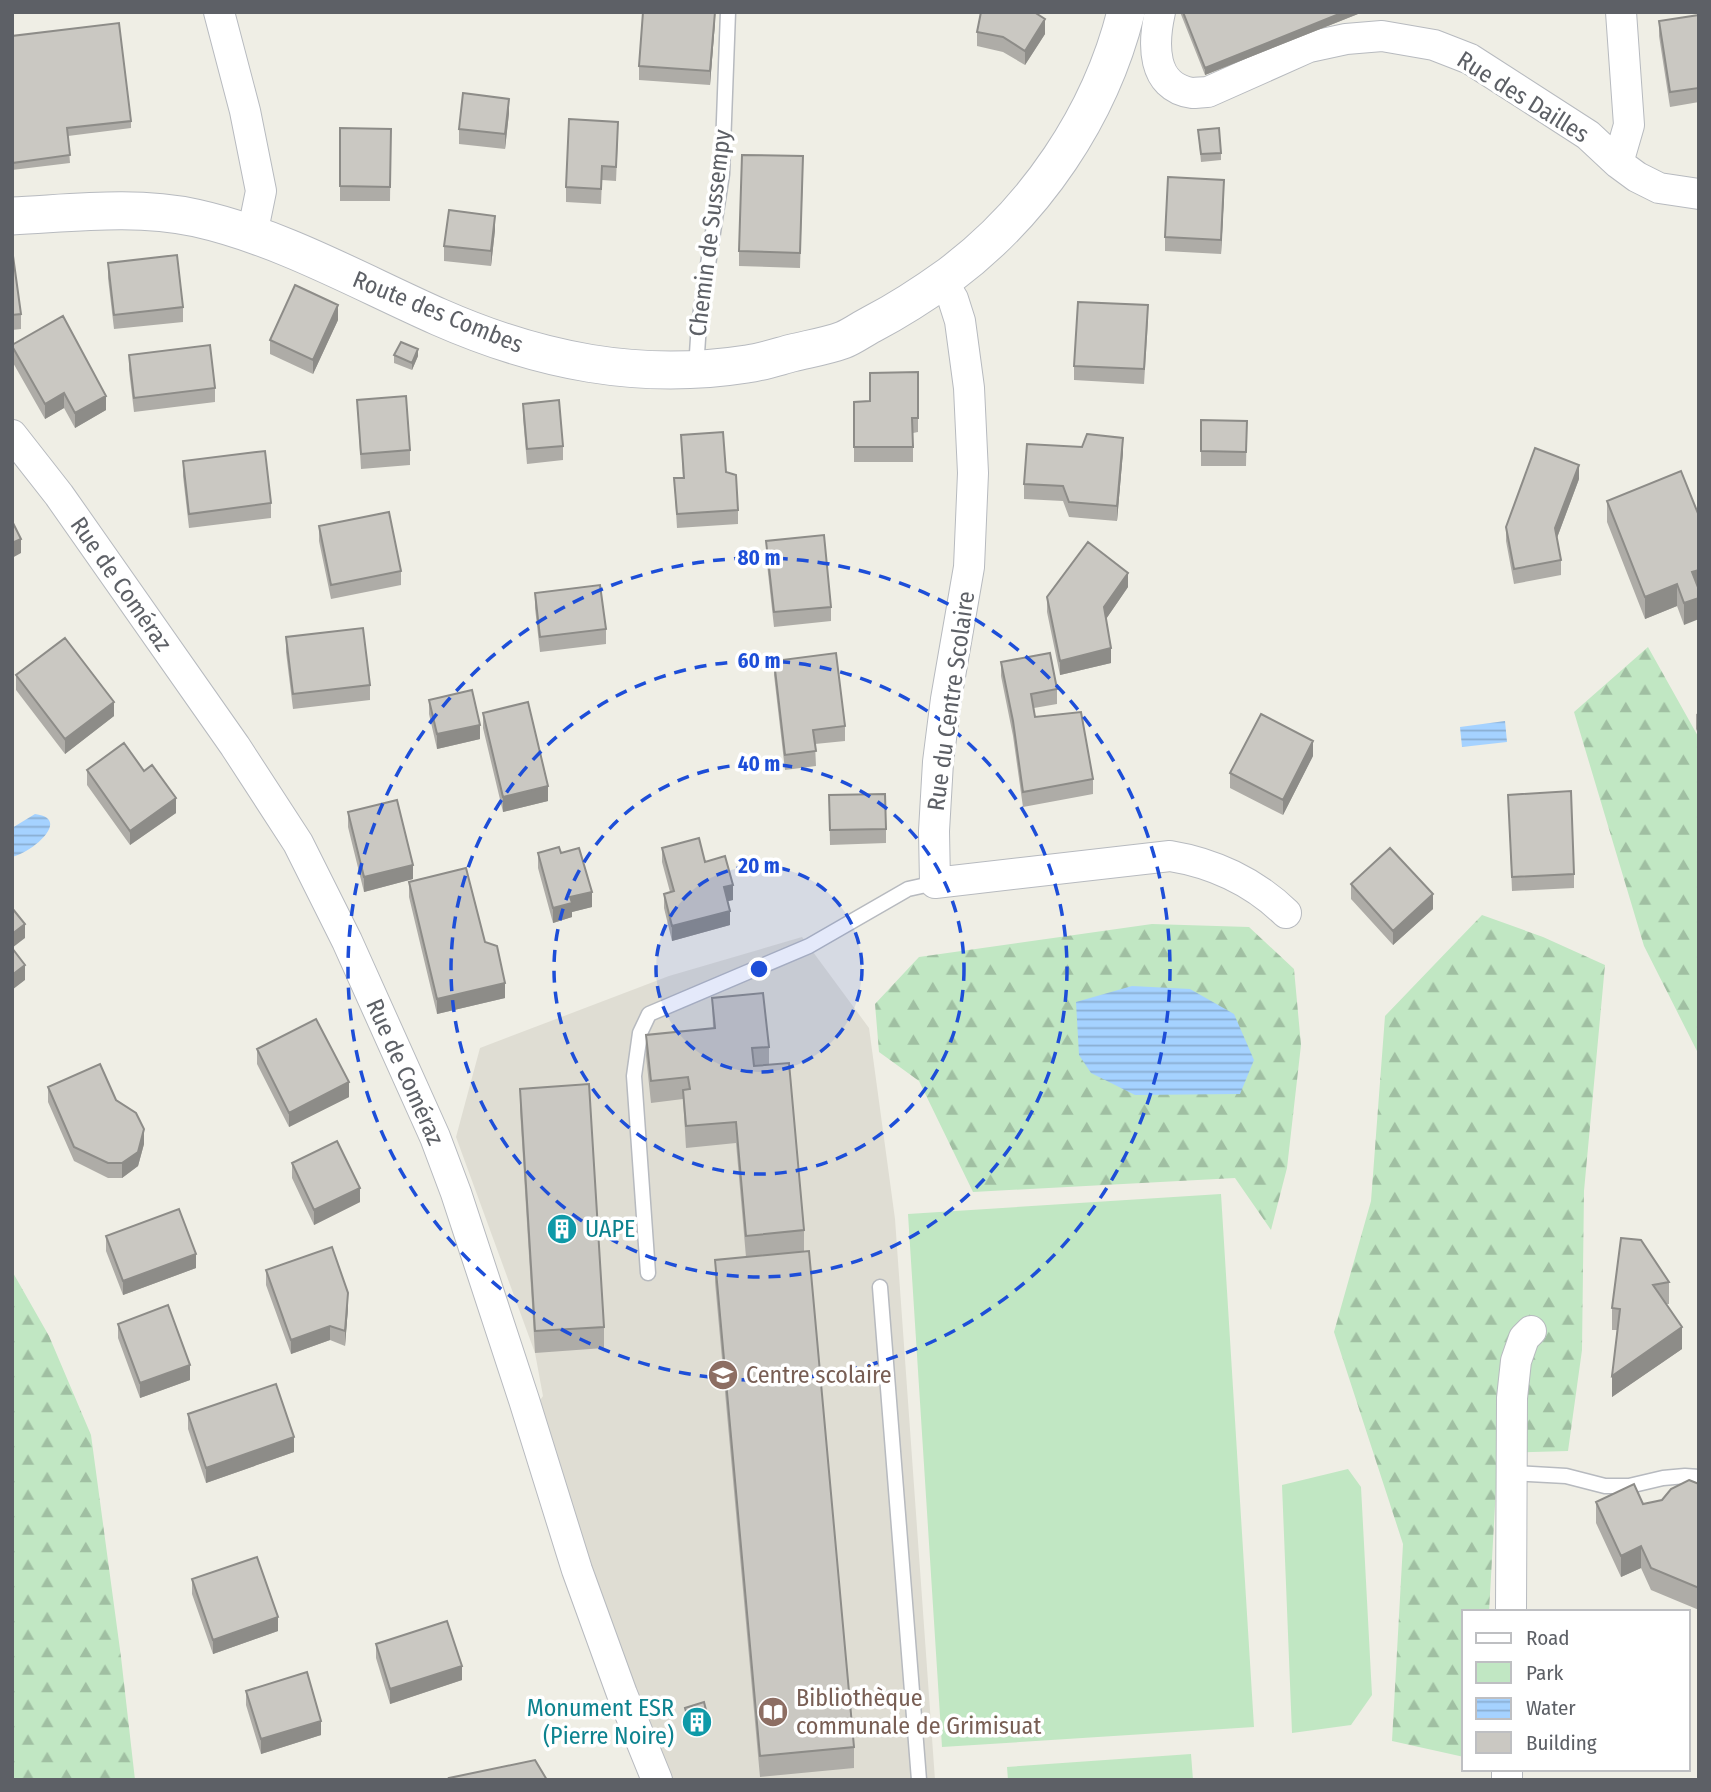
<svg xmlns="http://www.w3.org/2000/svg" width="1711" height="1792" font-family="'Fira Sans Condensed',sans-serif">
  <defs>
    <pattern id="forest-firs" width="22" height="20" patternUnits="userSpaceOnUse" patternTransform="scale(1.75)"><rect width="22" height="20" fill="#c1e7c3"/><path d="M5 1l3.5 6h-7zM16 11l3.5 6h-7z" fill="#a0bfa2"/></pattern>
    <pattern id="water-rules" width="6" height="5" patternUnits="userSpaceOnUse" patternTransform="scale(1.75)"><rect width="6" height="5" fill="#a5d2ff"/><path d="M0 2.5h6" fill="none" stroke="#8aaed2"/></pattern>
  </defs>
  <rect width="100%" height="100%" fill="#efeee5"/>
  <path fill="#dfddd3" d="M802 937 869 1028 895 1219 935 1780H673L636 1691 578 1530 538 1403 543 1396 535 1353 456 1137 480 1048 669 976Z"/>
  <path fill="url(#forest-firs)" d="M1648 647 1699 738V1055L1644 946 1574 712Z
    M1482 915 1543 937 1605 965 1584 1191 1582 1350 1568 1451 1498 1453 1489 1612H1464V1757L1392 1741 1403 1544 1334 1332 1371 1201 1385 1016Z
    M1152 924 1249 927 1294 969 1301 1045 1287 1168 1271 1230 1235 1178 973 1192 919 1081 879 1052 875 1004 919 957Z
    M12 1271 49 1336 91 1435 121 1657 135 1780H12Z"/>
  <path fill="#c1e7c3" d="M1221 1194 1254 1727 942 1747 908 1214Z
    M1348 1469 1361 1487 1372 1695 1351 1725 1292 1733 1282 1485Z
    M1191 1754 1193 1780H1008L1007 1767Z"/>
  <path fill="url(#water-rules)" d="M1505 721 1507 742 1462 747 1460 727Z
    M35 814C73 819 30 854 12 857V828Z
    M1132 986 1190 989 1234 1014 1254 1060 1240 1094 1135 1095 1091 1073 1079 1055 1076 1002Z"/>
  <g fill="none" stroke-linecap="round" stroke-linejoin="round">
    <g stroke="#b7babf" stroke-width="17">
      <path id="service" d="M696 369 699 323 722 174 728 12
        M648 1273 634 1076 640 1033 649 1014 809 946 908 889 935 883
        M880 1287 919 1780
        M1513 1473 1566 1476 1605 1486H1629L1663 1478 1685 1476 1699 1477"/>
    </g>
    <g stroke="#b7babf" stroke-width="32">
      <path id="minor" d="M219 12 245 111 261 191 252 235
        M1160 12C1153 43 1151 87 1192 93 1197 93 1203 92 1208 92L1309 47 1346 39 1382 36 1434 45 1470 59 1588 135 1618 163 1637 177 1659 188 1699 194
        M1618 163 1629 125 1621 12
        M942 281 953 299 960 321 969 388 973 473 969 567 946 699 938 762 934 831 935 883 1170 856C1213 863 1254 882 1286 913
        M12 435 59 495 235 746 298 843 347 941 435 1137 456 1193 524 1400 577 1570 622 1694 657 1780
        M1511 1612 1512 1398 1516 1361 1524 1338 1531 1331
        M1507 1780V1769"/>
    </g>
    <g stroke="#b7babf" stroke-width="39">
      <path id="tertiary" d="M12 216C74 213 135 205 196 218 281 237 360 282 439 317 539 361 639 381 747 364 762 362 777 357 792 353 808 349 827 346 843 340 853 336 862 329 872 324 899 310 925 293 950 275 1035 211 1100 116 1126 12"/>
    </g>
    <use href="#service" stroke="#fff" stroke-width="14"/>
    <use href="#minor" stroke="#fff" stroke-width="30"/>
    <use href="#tertiary" stroke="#fff" stroke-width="37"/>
  </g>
  <path fill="#aeaca7" d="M1180 12H1363L1205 75Z
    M1699 15V102L1670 107 1659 36V21Z
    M715 22 710 85 639 80V66Z
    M977 32 1045 34 1025 65 1003 52 977 46Z
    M12 36 131 121V128L68 136 70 163 12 170Z
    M509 113 505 149 459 144V129Z
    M340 128 391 129 390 201H340Z
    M1198 130 1221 153V160L1201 162Z
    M618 136 616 181 602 180 601 204 566 202V187Z
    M803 171 800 268 739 266V251Z
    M1224 194 1221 254 1165 251V237Z
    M495 230 491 266 444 261V246Z
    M12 256 21 314V329L12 330Z
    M108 263 183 307V322L114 329 108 278Z
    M338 320 313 374 270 354V340Z
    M1148 320 1144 384 1074 380V366Z
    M12 345 106 410 75 428 64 408 45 419 12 361Z
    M129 355 215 388V402L134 412 129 370Z
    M394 355 418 356 412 370 394 363Z
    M918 372V432L913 433V462H854V402L870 401Z
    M357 400 410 450V465L361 469Z
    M523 404 563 446V460L527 464 523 418Z
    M1201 420 1247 421 1246 466H1201Z
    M681 435 726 472 738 510V524L677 528 674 478H683Z
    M1123 452 1117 521 1069 517 1063 501 1024 499V484Z
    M183 461 271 503V518L189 528 183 476Z
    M1579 479 1557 538 1561 560V575L1514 584 1506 541V527Z
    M1607 501 1699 516 1684 625 1677 606 1645 619 1607 522Z
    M319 526 401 571V585L331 599 319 541Z
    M766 541 831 607V621L774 627 766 555Z
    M1128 587 1106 619 1111 663 1060 675 1047 612V597Z
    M535 593 606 629V644L540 652 535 608Z
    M286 637 370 685V700L293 709 286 652Z
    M774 661 845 726V741L815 744 816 766 785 770 774 675Z
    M1001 662 1057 689V704L1034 708 1035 717 1093 779V794L1023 807 1013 736 1001 676Z
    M16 675 114 716 65 754 16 690Z
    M429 700 480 739 437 749 429 714Z
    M483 713 548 801 503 812 483 728Z
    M1699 713V735L1696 729V714Z
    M1313 756 1283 815 1230 788V773Z
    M87 770 176 813 130 845 87 785Z
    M829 795 886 829V843L830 845Z
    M1508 795 1574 874V888L1512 891Z
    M348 812 413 879 364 892 348 827Z
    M662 848 705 862 733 900 728 901 730 925 672 941 664 908V894L670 892 662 862Z
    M538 853H561L592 907 572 912V917L553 923 538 868Z
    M409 882 485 942 505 998 437 1014 409 897Z
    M1351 884 1433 909 1393 945 1351 899Z
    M712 998 769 1047V1065L804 1230V1252L854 1747V1768L760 1777 715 1282V1260L746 1257 736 1143 686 1148 683 1099 651 1103 646 1056V1035L713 1028Z
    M257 1049 349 1097 289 1127 257 1064Z
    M48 1087 116 1100 144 1144 138 1166 122 1178H108L74 1161 48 1102Z
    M520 1089 604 1327V1348L535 1353 520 1110Z
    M292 1163 360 1202 314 1225 292 1178Z
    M106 1236 196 1268 123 1295 106 1251Z
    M1621 1238 1669 1282V1304H1666L1682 1349 1612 1397 1617 1330H1612V1308Z
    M266 1270 348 1308 345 1346 330 1340 291 1354 266 1285Z
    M118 1324 190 1380 140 1398 118 1338Z
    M188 1414 294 1452 206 1483 188 1429Z
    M1699 1484V1610L1651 1590 1641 1568 1621 1577 1596 1523V1502L1643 1504 1662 1500Z
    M192 1579 278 1631 213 1654 192 1594Z
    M376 1644 462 1680 390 1704 376 1658Z
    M246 1691 321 1735 261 1754 246 1705Z
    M685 1708 709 1729 690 1734 685 1716Z"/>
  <path fill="#8d8c88" d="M715 12V22L710 85V71Z
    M1344 12H1363L1205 75V68Z
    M1045 19V34L1025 65V51Z
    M509 99V113L505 149V134Z
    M1224 180V194L1221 254V240Z
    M495 216V230L491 266V251Z
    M338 305V320L313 374V360Z
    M418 349V356L412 370V363Z
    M64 393V408L45 419V404Z
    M106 396V410L75 428V413Z
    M1123 438V452L1117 521V506Z
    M1579 465V479L1555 543V528Z
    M21 539V553L12 558V543Z
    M1699 570V591L1692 572Z
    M1128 573V587L1104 622V607Z
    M1677 584V606L1645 619V597Z
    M1699 598V619L1684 625V603Z
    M1111 648V663L1060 675V661Z
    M114 702V716L65 754V739Z
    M480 725V739L437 749V734Z
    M1313 741V756L1283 815V800Z
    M548 786V801L503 812V797Z
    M176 798V813L130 845V831Z
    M413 865V879L364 892V877Z
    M733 885V900L724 902V887Z
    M592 892V907L572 912V917L553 923V908L570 897Z
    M1433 894V909L1393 945V931Z
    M730 911V925L672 941V926Z
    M25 924V938L12 948V934Z
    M25 965V980L12 990V975Z
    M505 983V998L437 1014V999Z
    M349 1082V1097L289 1127V1113Z
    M144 1129V1144L138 1166 122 1178V1163Z
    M360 1188V1202L314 1225V1210Z
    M196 1254V1268L123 1295V1281Z
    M348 1293V1308L345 1346V1331Z
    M330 1326V1340L291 1354V1340Z
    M1682 1327V1349L1612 1397V1376Z
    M190 1365V1380L140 1398V1383Z
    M294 1437V1452L206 1483V1468Z
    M1641 1546V1568L1621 1577V1556Z
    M278 1617V1631L213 1654V1640Z
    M462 1666V1680L390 1704V1689Z
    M321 1721V1735L261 1754V1739Z
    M709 1722V1729L690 1734V1727Z"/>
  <path fill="#cac8c2" stroke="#8d8c88" stroke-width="2" d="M643 12H715L710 71 639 66Z
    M981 12H1034L1045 19 1025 51 1003 37 977 32Z
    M1183 12H1344L1205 68Z
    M1699 15V88L1670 92 1659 21Z
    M119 23 131 121 67 128 70 155 12 163V36Z
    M463 93 509 99 505 134 459 129Z
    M569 119 618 122 616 167 602 166 601 189 566 187Z
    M340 128 391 129 390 187 340 186Z
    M1219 128 1221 153 1201 154 1198 130Z
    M742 155 803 156 800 253 739 251Z
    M1168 177 1224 180 1221 240 1165 237Z
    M449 210 495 216 491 251 444 246Z
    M177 255 183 307 114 315 108 263Z
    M13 256 21 314 12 315V256Z
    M295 285 338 305 313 360 270 340Z
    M1078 302 1148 305 1144 369 1074 366Z
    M63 316 106 396 75 413 64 393 45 404 12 346V345Z
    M401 342 418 349 412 363 394 355Z
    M210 345 215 388 134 398 129 355Z
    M918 372V418H912L913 447H854V402L870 401V373Z
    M406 396 410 450 361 454 357 400Z
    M559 400 563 446 527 449 523 404Z
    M1201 420 1247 421 1246 452 1201 451Z
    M723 432 726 472 736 475 738 510 677 514 674 478H684L681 435Z
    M1087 434 1123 438 1117 506 1069 502 1063 486 1024 484 1027 444 1082 447Z
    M1535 448 1579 465 1555 528 1561 560 1514 569 1506 527Z
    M265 451 271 503 189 514 183 461Z
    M1681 471 1699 516V570L1692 572 1699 590V598L1684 603 1677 584 1645 597 1607 501Z
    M389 512 401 571 331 585 319 526Z
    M12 521 21 539 12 543Z
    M824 535 831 607 774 612 766 541Z
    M1088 542 1128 573 1104 607 1111 648 1060 661 1047 597Z
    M600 585 606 629 540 637 535 593Z
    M363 628 370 685 293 694 286 637Z
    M65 638 114 702 65 739 16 675Z
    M836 653 845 726 813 730 816 751 785 755 774 661Z
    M1050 653 1057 689 1031 694 1035 717 1081 712 1093 779 1023 792 1013 721 1001 662Z
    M472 690 480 725 437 734 429 700Z
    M528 702 548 786 503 797 483 713Z
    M1261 714 1313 741 1283 800 1230 773Z
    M124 743 144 771 152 765 176 798 130 831 87 770Z
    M1571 791 1574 874 1512 877 1508 795Z
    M885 794 886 829 830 830 829 795Z
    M397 800 413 865 364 877 348 812Z
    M699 838 705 862 725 856 733 885 724 887 730 911 672 926 664 894 674 891 662 848Z
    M559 847 561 853 579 848 592 892 570 897 572 903 553 908 538 853Z
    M1390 848 1433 894 1393 931 1351 884Z
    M466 868 485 942 497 946 505 983 437 999 409 882Z
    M12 908 25 924 12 934Z
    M12 948 25 965 12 975Z
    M763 993 769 1047 752 1048 754 1066 789 1063 804 1230 746 1236 736 1122 686 1126 683 1090 690 1089 688 1077 651 1081 646 1035 715 1028 712 998Z
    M316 1019 349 1082 289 1113 257 1049Z
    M100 1064 116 1100 136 1113 144 1129 138 1152 122 1163H108L74 1147 48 1087Z
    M589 1084 604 1327 535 1331 520 1089Z
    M337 1141 360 1188 314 1210 292 1163Z
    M179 1209 196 1254 123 1281 106 1236Z
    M1621 1238 1641 1240 1669 1282 1653 1285 1682 1327 1612 1376 1620 1309 1612 1308Z
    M332 1247 348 1293 345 1331 330 1326 291 1340 266 1270Z
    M809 1251 854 1747 760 1756 715 1260Z
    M168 1305 190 1365 140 1383 118 1324Z
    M276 1384 294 1437 206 1468 188 1414Z
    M1689 1480 1699 1484V1588L1651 1568 1641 1546 1621 1556 1596 1502 1634 1484 1643 1504 1662 1500 1671 1489Z
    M257 1557 278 1617 213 1640 192 1579Z
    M447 1621 462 1666 390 1689 376 1644Z
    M307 1672 321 1721 261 1739 246 1691Z
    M704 1702 709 1722 690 1727 685 1708Z
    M535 1760 547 1780H450L449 1778Z"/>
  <circle cx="759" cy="969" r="103" fill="#1d4ed8" fill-opacity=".12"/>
  <g fill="none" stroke="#1d4ed8" stroke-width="3.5" stroke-dasharray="12 9">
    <circle cx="759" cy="969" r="103"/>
    <circle cx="759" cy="969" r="205"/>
    <circle cx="759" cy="969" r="308"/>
    <circle cx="759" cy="969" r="411"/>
  </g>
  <defs>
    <g id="building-disc" transform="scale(1.575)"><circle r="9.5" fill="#0f9aa8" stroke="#fff"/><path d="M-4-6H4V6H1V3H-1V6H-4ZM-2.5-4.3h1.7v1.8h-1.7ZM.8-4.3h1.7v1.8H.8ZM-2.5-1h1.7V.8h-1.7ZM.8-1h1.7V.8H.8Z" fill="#fff"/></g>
    <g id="school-disc" transform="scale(1.575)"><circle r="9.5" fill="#8d6e63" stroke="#fff"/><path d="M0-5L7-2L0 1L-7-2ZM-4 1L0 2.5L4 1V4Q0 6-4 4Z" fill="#fff"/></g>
    <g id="library-disc" transform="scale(1.575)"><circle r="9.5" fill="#8d6e63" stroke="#fff"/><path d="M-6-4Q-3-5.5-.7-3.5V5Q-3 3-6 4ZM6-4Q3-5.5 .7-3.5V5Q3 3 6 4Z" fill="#fff"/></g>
  </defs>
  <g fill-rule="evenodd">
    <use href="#building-disc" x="562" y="1229"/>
    <use href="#school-disc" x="723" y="1375"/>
    <use href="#library-disc" x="773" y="1712"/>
    <use href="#building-disc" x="697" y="1722"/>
  </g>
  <g text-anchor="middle" stroke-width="7" stroke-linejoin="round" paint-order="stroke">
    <g font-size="24" fill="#5d6066" stroke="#fff">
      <text transform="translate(1523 97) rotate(32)" y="8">Rue des Dailles</text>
      <text transform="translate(710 233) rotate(-83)" y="8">Chemin de Sussempy</text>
      <text transform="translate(438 312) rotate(22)" y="8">Route des Combes</text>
      <text transform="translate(121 584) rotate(55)" y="8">Rue de Coméraz</text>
      <text transform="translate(951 701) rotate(-82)" y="8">Rue du Centre Scolaire</text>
      <text transform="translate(405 1072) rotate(66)" y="8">Rue de Coméraz</text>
    </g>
    <g font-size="24" fill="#0d838f" stroke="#fff" text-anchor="start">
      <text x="585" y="1237">UAPE</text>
      <text x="674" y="1716" text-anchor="end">Monument ESR<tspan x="674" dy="28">(Pierre Noire)</tspan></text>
    </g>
    <g font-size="24" fill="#785e54" stroke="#fff" text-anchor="start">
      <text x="746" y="1383">Centre scolaire</text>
      <text x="796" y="1706">Bibliothèque<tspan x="796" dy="28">communale de Grimisuat</tspan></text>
    </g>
  </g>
  <circle cx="759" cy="969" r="10" fill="#1d4ed8" stroke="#fff" stroke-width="3.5"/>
  <g font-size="21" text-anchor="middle" font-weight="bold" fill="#1d4ed8" stroke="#fff" stroke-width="7" stroke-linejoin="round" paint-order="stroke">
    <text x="759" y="565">80 m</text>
    <text x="759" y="668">60 m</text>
    <text x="759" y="771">40 m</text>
    <text x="759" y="873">20 m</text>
  </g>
  <rect width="1711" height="1792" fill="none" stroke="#5d6066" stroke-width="28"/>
  <rect x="1462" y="1610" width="228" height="161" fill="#ffffff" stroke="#bebfc2" stroke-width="2"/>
  <rect x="1476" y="1633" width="35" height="10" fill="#ffffff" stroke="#bebfc2" stroke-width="2"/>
  <text x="1526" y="1645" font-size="21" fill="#5d6066">Road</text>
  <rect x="1476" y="1662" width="35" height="21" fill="#c1e7c3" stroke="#bebfc2" stroke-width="2"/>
  <text x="1526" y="1680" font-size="21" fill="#5d6066">Park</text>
  <rect x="1476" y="1698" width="35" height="21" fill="url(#water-rules)" stroke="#bebfc2" stroke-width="2"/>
  <text x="1526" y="1715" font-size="21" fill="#5d6066">Water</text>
  <rect x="1476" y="1732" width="35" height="21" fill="#cac8c2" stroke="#bebfc2" stroke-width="2"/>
  <text x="1526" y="1750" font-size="21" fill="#5d6066">Building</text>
</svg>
